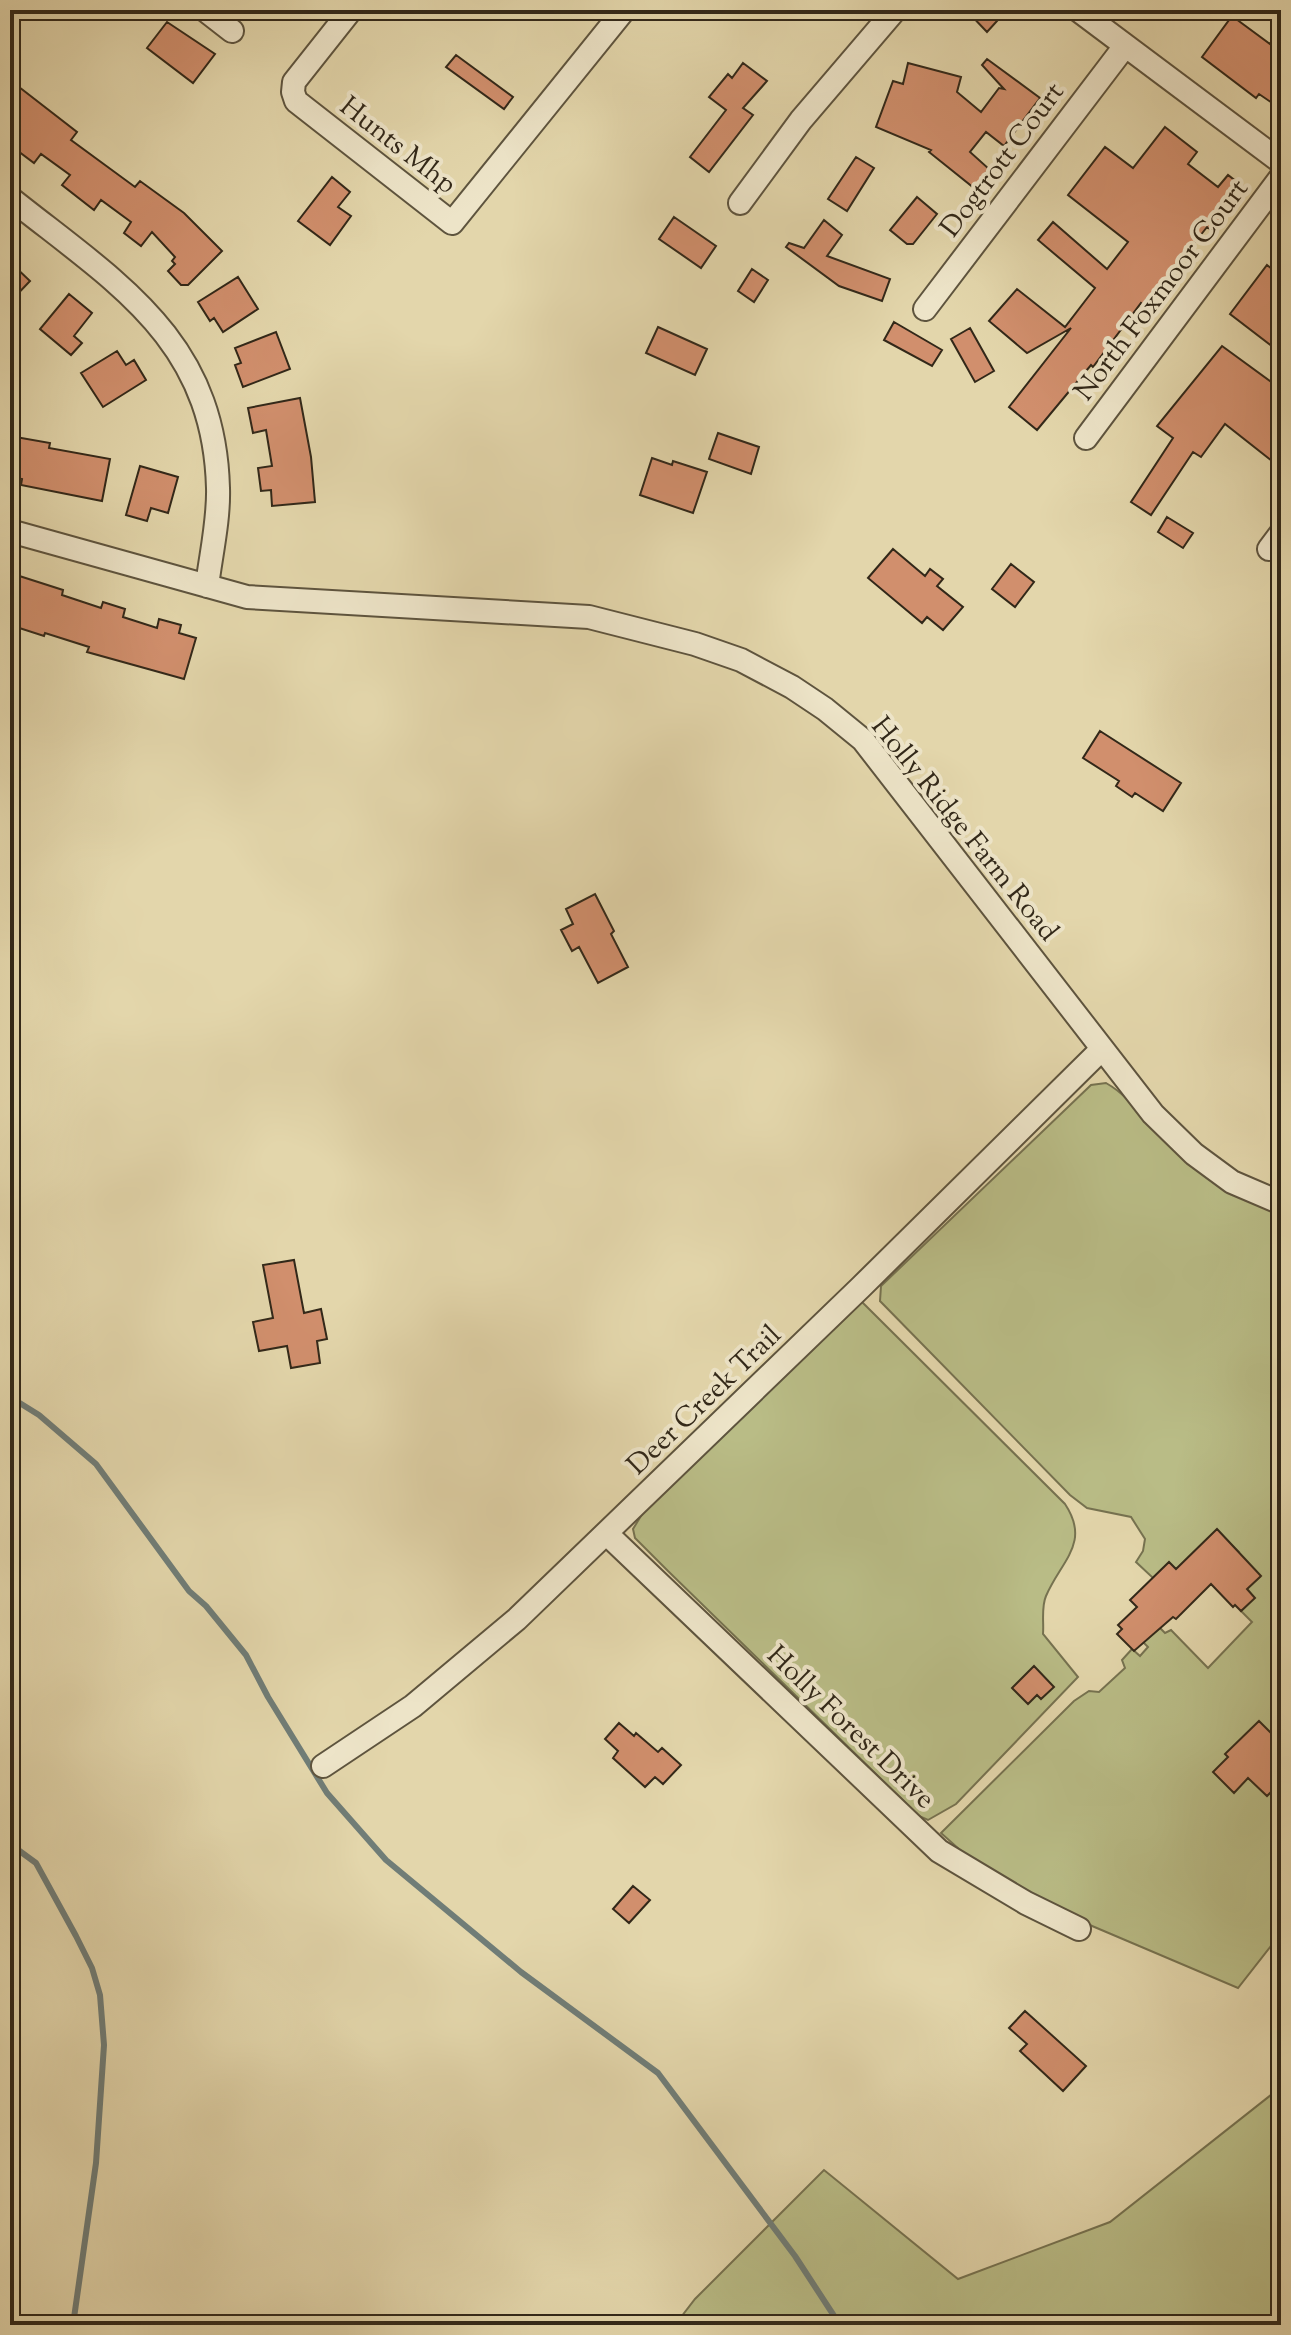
<svg xmlns="http://www.w3.org/2000/svg" width="1291" height="2335" font-family="'Sorts Mill Goudy',serif">
  <rect width="100%" height="100%" fill="#e3d6ab"/>
  <filter id="stains"><feTurbulence type="fractalNoise" baseFrequency=".0025" numOctaves="4"/><feColorMatrix values="0 0 0 0 .2 0 0 0 0 .09 0 0 0 0 .02 0 0 0 .5 -.17"/></filter>
  <radialGradient id="worn" r=".72"><stop offset=".6" stop-color="#630" stop-opacity="0"/><stop offset="1" stop-color="#630" stop-opacity=".3"/></radialGradient>
  <path fill="#b9bc86" stroke="#767250" stroke-width="2" d="M1106 1083C1131 1097 1144 1121 1163 1140 1197 1174 1239 1193 1281 1213V1933L1238 1988 1078 1920 988 1875 941 1833 1074 1701 1089 1691 1099 1692 1125 1668 1122 1660 1132 1649 1140 1656 1148 1647 1142 1641 1158 1626 1165 1633 1171 1630 1208 1668 1252 1622 1241 1611 1254 1598 1247 1589 1260 1577 1236 1556 1239 1552 1217 1530 1179 1573 1169 1563 1153 1578 1136 1562 1143 1551 1145 1539 1131 1517 1087 1508 1070 1495 880 1301 881 1286 1091 1085Z
    M862 1302 1065 1504C1091 1543 1061 1561 1046 1596 1041 1607 1044 1623 1043 1634L1078 1677 956 1804 928 1820 919 1816 668 1571 635 1538 633 1529 644 1511Z
    M1281 2087V2325H675L695 2299 824 2170 958 2279 1110 2222Z"/>
  <g fill="none" stroke-linecap="round" stroke-linejoin="round">
    <path stroke="#707d77" stroke-width="6" d="M10 1397 39 1415 96 1464 189 1591 206 1606 246 1655 268 1697 327 1793 386 1860 521 1972 658 2073 795 2256 840 2325
      M10 1844 36 1863 76 1936 92 1968 100 1995 104 2045 96 2163 73 2325"/>
  </g>
  <path fill="#d18f6d" stroke="#322819" stroke-width="2" d="M966 10H1007L987 32Z
    M1232 16 1270 44 1281 25V109L1259 94 1256 98 1202 57Z
    M167 22 215 54 193 83 147 48Z
    M456 55 513 97 504 109 446 67Z
    M987 59 1040 98 1004 146 986 132 970 152 989 169 974 188 929 152 931 150 876 127 893 81 903 84 908 63 961 77 957 92 981 112 999 88 1004 89 982 65Z
    M743 63 767 81 743 108 753 115 709 172 690 157 726 110 709 97 728 74 732 78Z
    M10 80 77 132 71 140 135 187 140 181 184 213 222 251 188 285H181L168 271 175 264 172 261 175 257 152 232 141 246 124 233 131 222 101 200 94 210 62 185 70 175 41 154 34 163 10 145Z
    M1165 127 1197 152 1188 164 1218 187 1228 175 1247 190 1214 232 1207 227 1145 306 1141 303 1093 367 1091 365 1037 430 1009 407 1071 328 1027 353 989 321 1017 289 1065 327 1095 288 1038 240 1053 222 1107 269 1128 242 1068 195 1105 147 1133 168Z
    M856 157 874 168 847 211 828 199Z
    M332 177 350 192 338 207 351 216 330 245 298 221Z
    M917 197 937 214 913 244H907L890 230Z
    M674 217 716 246 701 268 659 239Z
    M824 220 842 235 827 256 890 279 882 301 839 286 786 247 789 243 804 248Z
    M10 262 30 281 10 302Z
    M1267 265 1281 276V337L1273 347 1230 314Z
    M752 269 768 280 754 302 738 291Z
    M238 277 258 309 223 332 214 318 210 321 198 302Z
    M69 294 92 313 74 336 82 343 71 355 40 329Z
    M894 322 942 350 932 366 884 340Z
    M658 327 707 349 695 375 646 353Z
    M970 328 994 371 975 382 951 339Z
    M276 332 290 369 243 387 235 365 241 363 235 348Z
    M1222 346 1281 389V468L1225 424 1201 457 1193 452 1151 515 1131 502 1173 438 1157 426Z
    M117 351 126 365 134 360 146 380 103 407 81 373Z
    M300 398 311 457 315 502 272 506 271 490 261 491 258 468 272 466 266 430 253 433 248 408Z
    M718 433 759 447 751 474 709 459Z
    M10 436 50 443 49 448 110 459 102 501 21 485 22 479 10 477Z
    M652 458 672 465 673 461 707 472 693 513 640 495Z
    M140 466 178 477 168 513 151 508 147 521 126 515Z
    M1167 517 1193 533 1183 548 1158 532Z
    M893 549 925 576 930 569 943 579 937 586 963 607 943 630 927 617 922 623 868 578Z
    M1011 564 1034 582 1015 607 992 589Z
    M10 573 63 590 62 595 101 608 103 602 125 609 123 617 157 628 159 619 181 625 179 633 196 638 184 679 87 652 89 647 45 633 44 636 10 625Z
    M1100 731 1181 783 1163 811 1135 793 1132 797 1116 786 1119 781 1083 758Z
    M595 894 614 931 611 934 628 967 598 983 579 947 572 951 561 930 573 924 566 909Z
    M294 1260 304 1313 321 1309 327 1339 317 1341 320 1363 291 1368 287 1346 259 1351 253 1322 273 1318 263 1265Z
    M1217 1529 1261 1576 1247 1589 1255 1598 1241 1611 1235 1605 1233 1607 1211 1584 1176 1619 1173 1617 1134 1651 1117 1634 1122 1629 1118 1625 1137 1607 1130 1600 1169 1562 1176 1569Z
    M1034 1666 1054 1687 1041 1699 1037 1695 1028 1704 1012 1688Z
    M1259 1721 1281 1743V1782L1267 1796 1248 1778 1234 1793 1213 1772 1228 1757 1225 1754Z
    M619 1723 634 1736 636 1733 658 1752 662 1748 681 1765 663 1784 655 1777 645 1787 613 1758 618 1751 605 1739Z
    M633 1886 650 1900 629 1923 613 1909Z
    M1025 2011 1086 2066 1063 2091 1020 2051 1027 2044 1009 2028Z"/>
  <g fill="none" stroke-linecap="round" stroke-linejoin="round">
    <g stroke="#5e543e" stroke-width="26">
      <path id="minor" d="M205 10 232 31
        M351 10 294 82 293 92 296 101 452 223 624 10
        M1078 10 1281 162
        M10 198C115 282 214 338 218 488 219 520 211 554 207 586
        M740 203 801 120 895 10
        M925 309 1125 46
        M1086 438 1281 177
        M10 531 247 597 589 617 695 644 741 660 792 687 825 709 863 740 1153 1114 1194 1154 1232 1182 1281 1203
        M1269 549 1281 533
        M607 1534 939 1851 1026 1903 1079 1929
        M323 1766 413 1706 517 1619 861 1287 1102 1049"/>
    </g>
    <use href="#minor" stroke="#ede4c8" stroke-width="22"/>
  </g>
  <g text-anchor="middle" stroke-width="8" stroke-linejoin="round" paint-order="stroke">
    <g font-size="28" fill="#322819" stroke="#ede4c8">
      <text transform="translate(399 144) rotate(38)" y="10">Hunts Mhp</text>
      <text transform="translate(1001 159) rotate(-53)" y="10">Dogtrott Court</text>
      <text transform="translate(1160 289) rotate(-53)" y="10">North Foxmoor Court</text>
      <text transform="translate(966 828) rotate(51)" y="10">Holly Ridge Farm Road</text>
      <text transform="translate(703 1399) rotate(-44)" y="10">Deer Creek Trail</text>
      <text transform="translate(852 1726) rotate(44)" y="10">Holly Forest Drive</text>
    </g>
  </g>
  <rect width="1291" height="2335" fill="none" stroke="#e3d6ab" stroke-width="40"/>
  <rect x="12" y="12" width="1267" height="2311" fill="none" stroke="#322819" stroke-width="4"/>
  <rect x="20" y="20" width="1251" height="2295" fill="none" stroke="#322819" stroke-width="2"/>
  <rect width="100%" height="100%" filter="url(#stains)"/>
  <rect width="100%" height="100%" fill="url(#worn)"/>
</svg>
